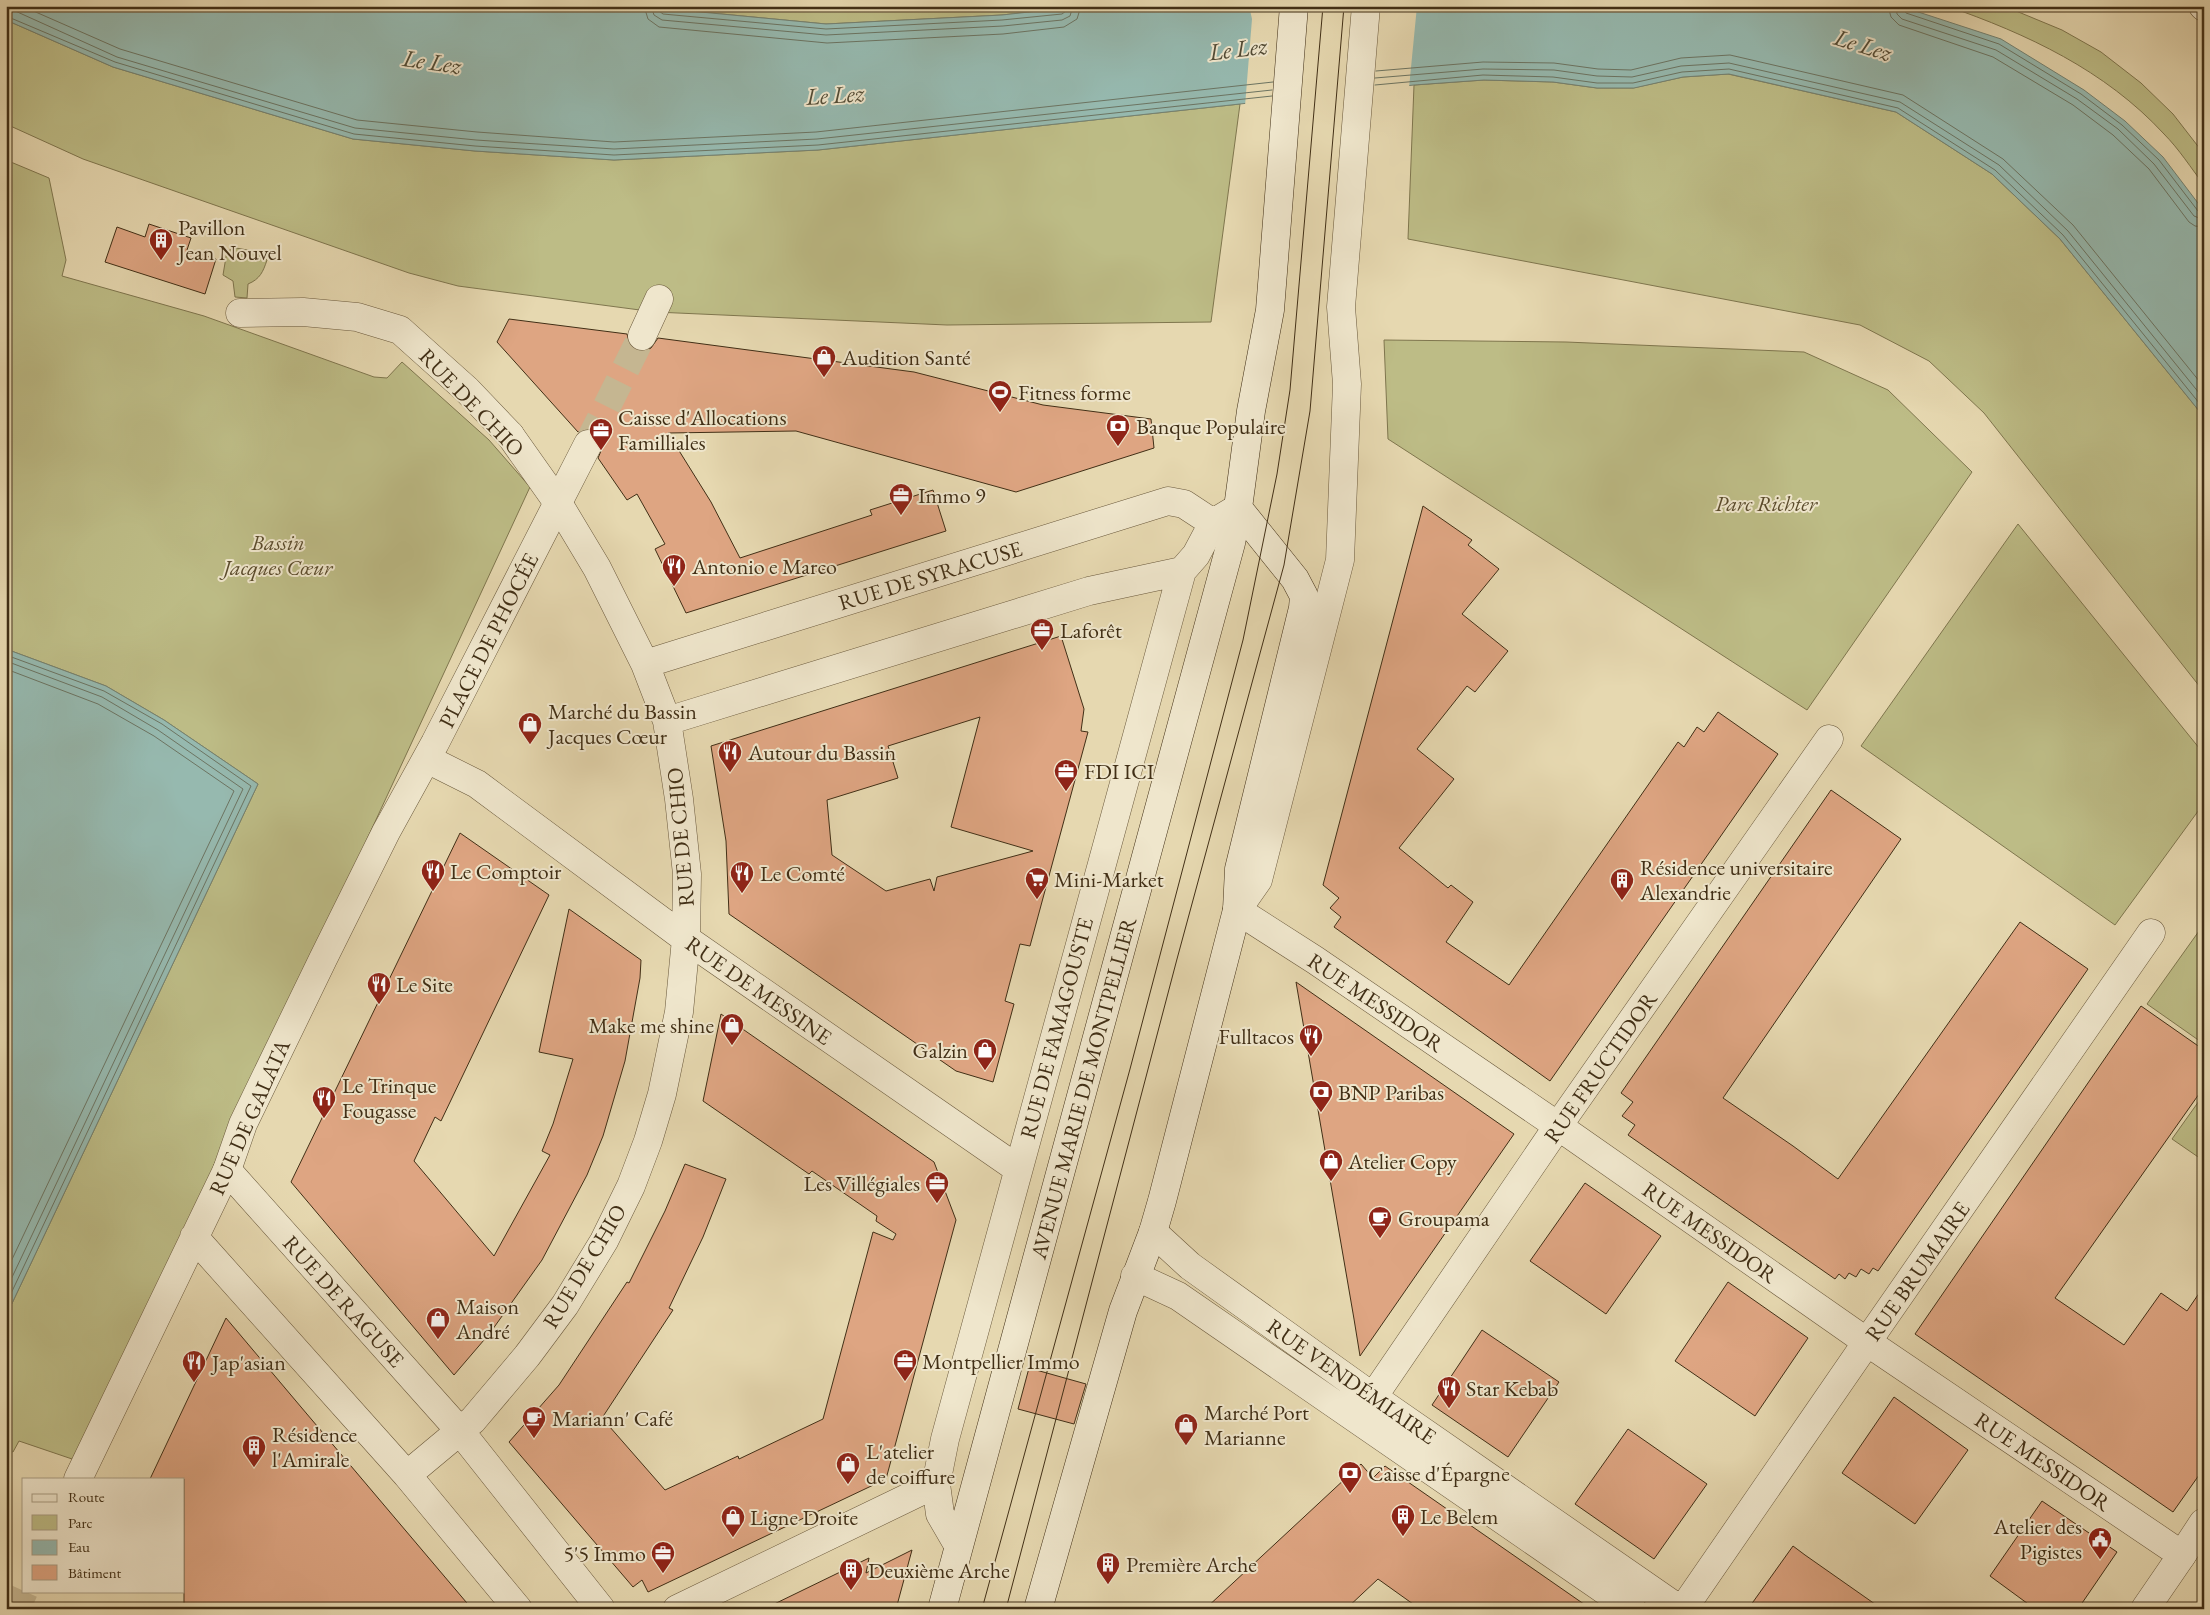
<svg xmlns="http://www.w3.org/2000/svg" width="2210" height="1615" font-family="'EB Garamond',serif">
  <rect width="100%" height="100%" fill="#e6d8b0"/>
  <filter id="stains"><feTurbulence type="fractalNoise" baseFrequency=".004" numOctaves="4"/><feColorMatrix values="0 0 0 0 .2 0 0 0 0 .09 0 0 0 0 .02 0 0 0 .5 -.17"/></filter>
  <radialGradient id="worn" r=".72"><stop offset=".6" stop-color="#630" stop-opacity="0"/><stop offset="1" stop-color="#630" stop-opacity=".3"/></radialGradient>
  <path fill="#bdbc86" stroke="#7f764e" d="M638 6H1083L1002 15 826 24Z
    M1947 6H2004L2062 30 2101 52 2141 83 2173 114 2204 154V185C2191 168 2179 149 2164 134 2105 70 2027 34 1947 6Z
    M6 20 113 67 353 139 475 151 614 160 818 150 1240 104 1211 322 947 325 655 312 458 286 409 273 83 159 6 124Z
    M1728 74 1896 112 1992 174 2060 239 2204 417V692L1984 413 1929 361 1860 325 1408 239 1414 85 1484 80 1553 82 1597 88H1633L1683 77Z
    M6 160 49 178 66 260 62 276 204 316 374 377 387 378 402 362 489 440 530 487 194 1213 75 1460 19 1441 13 1452 6 1450V1316L258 784 164 720 106 686 6 649Z
    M236 248 253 251 267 260C263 272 260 279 248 284L247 298 235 297 233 281 223 275 227 251Z
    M1384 340 1566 342 1804 352 1888 390 1972 472 1807 710 1388 439Z
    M2018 524 2204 754V803L2115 925 1861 746Z
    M2204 924V1044L2147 1004Z
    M2204 1094V1161L2172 1139Z"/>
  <path fill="#96b9af" stroke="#748272" d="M6 6H638L826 24 1002 15 1083 6H1900L2001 39 2084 90 2125 121 2163 157 2204 211V417L2060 239 1992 174 1896 112 1729 74 1683 77 1634 88H1597L1553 82 1484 80 1414 85 818 150 614 160 475 151 353 139 113 67 6 20Z
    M6 649 106 686 164 720 258 784 6 1316Z"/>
  <path fill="#e6d8b0" d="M1231 6H1417L1409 88 1245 106 1252 19 1250 10 1247 7Z"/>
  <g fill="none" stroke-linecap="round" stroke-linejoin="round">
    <path stroke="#6c7462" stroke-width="1" d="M22 6 120 49 357 120 477 132 614 142 816 132 1273 82
      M644 6 648 19 659 27 827 43 1003 34 1064 27 1077 19 1081 6
      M651 6 654 15 662 20 826 35 1003 26 1062 20 1070 16 1073 6
      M657 6 659 11 663 14 826 29 1002 20 1062 14 1066 11 1067 6
      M1888 6 1891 17 1899 25 1993 57 2073 105 2113 135 2149 169 2189 222 2195 226 2204 227
      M1896 6 1897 14 1902 19 1996 50 2077 99 2118 129 2154 164 2194 216 2204 220
      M1902 6 1906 13 1999 44 2081 94 2122 125 2159 160 2198 211 2204 213
      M6 9 13 10 117 57 355 128 476 140 614 149 817 139 1272 90
      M6 16 115 62 354 134 475 146 614 155 818 145 1272 96
      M1376 71 1483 62 1554 63 1598 69 1631 70 1681 58 1730 55 1903 95 2003 159 2073 225 2204 387
      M1375 78 1483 69 1554 70 1597 76 1632 77 1681 66 1729 63 1900 102 1999 165 2068 231 2204 399
      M1375 85 1483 75 1553 77 1597 83H1633L1682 72 1729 69 1898 108 1995 170 2063 235 2204 409
      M6 655 104 691 162 724 251 786 6 1304
      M6 661 102 697 158 730 243 789 6 1290
      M6 669 98 704 154 736 234 791 6 1272"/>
  </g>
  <path fill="#dea582" stroke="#412f16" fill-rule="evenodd" d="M149 224 191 238 187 250 216 259 205 294 105 262 117 227 145 237Z
    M509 319 627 334 630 345 635 350 643 352 651 348 658 338 914 372 1043 405 1151 419 1154 448 1016 492 796 431 668 433 711 502 740 558 872 515 870 510 933 490 946 531 686 613 655 549 665 544 637 494 627 500 598 458 604 444 601 435 596 430 588 428 578 432 497 342Z
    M1423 506 1472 540 1468 545 1499 569 1462 614 1508 651 1475 692 1467 686 1417 749 1454 779 1399 848 1448 888 1451 885 1473 902 1446 942 1509 985 1678 742 1684 747 1697 727 1704 732 1718 712 1778 754 1550 1081 1334 927 1341 917 1330 908 1339 898 1323 885Z
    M1061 636 1084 709 1081 731 1088 732 1030 946 1020 944 1005 1001 1014 1004 993 1082 956 1071 729 914 726 841 711 746ZM980 717 951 827 1033 851 937 877 934 891 930 879 886 891 832 855 827 800 898 778 888 746Z
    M1831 790 1901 839 1723 1098 1793 1146 1838 1179 2020 922 2088 969 1878 1271 1873 1268 1869 1274 1861 1269 1856 1277 1849 1273 1845 1279 1839 1274 1835 1279 1628 1135 1635 1125 1622 1116 1633 1102 1621 1093Z
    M460 833 549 895 441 1121 435 1117 414 1161 494 1256 550 1155 542 1151 553 1124 573 1059 539 1052 569 909 641 960 640 978 625 1061 603 1136 587 1175 542 1260 490 1333 454 1375 291 1182Z
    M1296 982 1514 1134 1360 1356 1354 1319Z
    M2141 1006 2204 1050V1087L2055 1298 2124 1345 2161 1293 2187 1311 2204 1286V1468L2173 1512 1915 1334Z
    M721 1014 934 1162 956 1220 886 1479 648 1592 642 1580 633 1587 509 1442 559 1385 627 1282 629 1283 665 1211 685 1164 726 1179 703 1237 669 1308 673 1310 602 1418 665 1490 738 1456 739 1459 823 1419 873 1232 893 1240 896 1234 876 1221 877 1216 812 1171 809 1174 703 1101Z
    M1585 1183 1661 1236 1606 1314 1530 1261Z
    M1728 1282 1808 1338 1755 1416 1675 1361Z
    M226 1318 301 1407 472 1609H184V1479H150Z
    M1482 1330 1559 1382 1508 1457 1432 1405Z
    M1029 1368 1086 1384 1074 1424 1018 1409Z
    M1894 1397 1968 1450 1915 1524 1842 1473Z
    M1628 1429 1707 1484 1654 1559 1575 1504Z
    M1361 1464 1373 1478 1385 1466 1591 1609H1420L1378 1579 1346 1609H1205Z
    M2042 1501 2117 1552 2078 1609H2035L1990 1576Z
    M1793 1546 1805 1555 1882 1609H1748Z
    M912 1550 896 1609H764L869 1558 866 1573Z"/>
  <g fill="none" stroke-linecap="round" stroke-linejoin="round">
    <path stroke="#c5b691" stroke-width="28" stroke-dasharray="28 14" stroke-linecap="butt" d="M588 444 642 336"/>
    <path stroke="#c5b691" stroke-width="28" stroke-dasharray="28 14" stroke-linecap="butt" d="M16 1609 24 1591"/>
    <g stroke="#6a593c" stroke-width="29">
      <path id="pedestrian" d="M240 313 303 312 357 317 400 330 467 390 510 435
        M642 336 659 299
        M1558 1126 1829 739
        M227 1170 243 1124 323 959 386 832 435 743 588 444
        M1867 1342 2151 933
        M2182 1555 2203 1523"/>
    </g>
    <g stroke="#6a593c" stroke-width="29">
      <path id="minor" d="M645 664 1168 501 1184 504 1213 523
        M667 721 1089 591 1182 571
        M427 759 477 784 686 939 1018 1169
        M1237 910 1315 960 1558 1126 1867 1342 2182 1555 2145 1609
        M1153 1232 1190 1266 1373 1397 1679 1609
        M194 1237 407 1475 518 1609
        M1135 1276 1178 1296 1632 1609
        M1373 1397 1558 1126
        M407 1475 473 1420 527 1356 565 1305 604 1241 631 1186 648 1141 662 1094 679 1012 686 939 687 874 679 799 667 721 645 664 597 568 558 503 510 435
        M78 1479 227 1170 460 1431 601 1609
        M958 1545 940 1514 936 1484 945 1439 1182 571 1196 555 1213 523 1238 508
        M677 1609 936 1484
        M1683 1609 1867 1342"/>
    </g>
    <g stroke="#6a593c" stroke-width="29">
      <path id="tertiary" d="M1237 910 1258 880 1340 560 1347 384 1341 307 1366 6"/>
    </g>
    <g stroke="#412f16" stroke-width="29">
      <path id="secondary" d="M2203 6 2204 7
        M942 1609 1231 543 1238 508 1251 411 1270 310 1294 6
        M1038 1609 1123 1311 1153 1232 1162 1201 1237 910 1239 869 1303 608 1304 596 1295 579 1238 508"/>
    </g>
    <use href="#pedestrian" stroke="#efe6cc" stroke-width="28"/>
    <use href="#minor" stroke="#efe6cc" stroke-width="28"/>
    <use href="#tertiary" stroke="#efe6cc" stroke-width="28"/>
    <use href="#secondary" stroke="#efe6cc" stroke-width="28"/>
    <path stroke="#412f16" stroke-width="1" d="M982 1609 1130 1069 1243 640 1277 474 1290 390 1323 6
      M1006 1609 1177 959 1284 565 1310 411 1344 6"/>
  </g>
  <defs>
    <g id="building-pin" transform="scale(1.25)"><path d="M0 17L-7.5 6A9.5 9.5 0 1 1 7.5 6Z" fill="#8f2418" stroke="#efe6cc"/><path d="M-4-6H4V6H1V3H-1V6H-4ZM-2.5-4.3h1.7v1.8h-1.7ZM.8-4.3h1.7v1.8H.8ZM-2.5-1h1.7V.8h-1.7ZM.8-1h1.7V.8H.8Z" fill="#fff"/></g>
    <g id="shop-pin" transform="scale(1.25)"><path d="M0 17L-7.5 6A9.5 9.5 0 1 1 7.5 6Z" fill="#8f2418" stroke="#efe6cc"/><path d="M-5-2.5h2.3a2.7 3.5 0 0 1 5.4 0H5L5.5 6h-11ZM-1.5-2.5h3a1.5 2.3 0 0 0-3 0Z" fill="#fff"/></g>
    <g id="stadium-pin" transform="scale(1.25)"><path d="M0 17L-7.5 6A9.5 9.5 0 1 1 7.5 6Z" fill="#8f2418" stroke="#efe6cc"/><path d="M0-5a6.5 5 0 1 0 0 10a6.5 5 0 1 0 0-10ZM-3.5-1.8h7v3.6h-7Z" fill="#fff"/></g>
    <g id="bank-pin" transform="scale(1.25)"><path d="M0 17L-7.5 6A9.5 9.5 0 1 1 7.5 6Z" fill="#8f2418" stroke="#efe6cc"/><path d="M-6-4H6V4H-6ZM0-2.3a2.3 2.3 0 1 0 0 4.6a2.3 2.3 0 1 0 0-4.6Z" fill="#fff"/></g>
    <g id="office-pin" transform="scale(1.25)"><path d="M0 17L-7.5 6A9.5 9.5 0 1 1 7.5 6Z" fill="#8f2418" stroke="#efe6cc"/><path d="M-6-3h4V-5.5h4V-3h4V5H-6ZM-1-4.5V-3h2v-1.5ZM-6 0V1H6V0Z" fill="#fff"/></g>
    <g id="restaurant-pin" transform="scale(1.25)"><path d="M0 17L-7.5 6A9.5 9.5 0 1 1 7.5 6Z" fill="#8f2418" stroke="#efe6cc"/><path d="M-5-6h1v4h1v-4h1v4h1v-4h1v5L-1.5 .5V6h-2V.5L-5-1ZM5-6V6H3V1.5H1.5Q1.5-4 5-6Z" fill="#fff"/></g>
    <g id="supermarket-pin" transform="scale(1.25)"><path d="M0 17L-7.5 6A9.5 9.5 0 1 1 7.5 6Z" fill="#8f2418" stroke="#efe6cc"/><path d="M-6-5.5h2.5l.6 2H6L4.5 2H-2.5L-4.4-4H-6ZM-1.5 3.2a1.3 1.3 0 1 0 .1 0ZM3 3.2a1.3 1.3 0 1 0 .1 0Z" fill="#fff"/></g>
    <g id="cafe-pin" transform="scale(1.25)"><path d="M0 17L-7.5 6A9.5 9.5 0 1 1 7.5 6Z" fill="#8f2418" stroke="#efe6cc"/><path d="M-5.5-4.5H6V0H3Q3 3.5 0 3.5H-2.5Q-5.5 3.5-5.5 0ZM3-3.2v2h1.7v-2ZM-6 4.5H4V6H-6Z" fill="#fff"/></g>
    <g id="civic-pin" transform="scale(1.25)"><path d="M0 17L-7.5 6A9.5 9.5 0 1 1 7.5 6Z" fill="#8f2418" stroke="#efe6cc"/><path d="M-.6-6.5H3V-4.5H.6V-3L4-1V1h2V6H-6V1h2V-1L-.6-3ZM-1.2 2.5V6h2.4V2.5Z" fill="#fff"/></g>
  </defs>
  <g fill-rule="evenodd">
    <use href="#building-pin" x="161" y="240"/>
    <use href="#shop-pin" x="824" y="357"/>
    <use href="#stadium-pin" x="1000" y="392"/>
    <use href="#bank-pin" x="1118" y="426"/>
    <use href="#office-pin" x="601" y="430"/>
    <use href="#office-pin" x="901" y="495"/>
    <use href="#restaurant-pin" x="674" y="566"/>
    <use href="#office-pin" x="1042" y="630"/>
    <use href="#shop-pin" x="530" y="724"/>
    <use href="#restaurant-pin" x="730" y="752"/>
    <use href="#office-pin" x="1066" y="771"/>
    <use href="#restaurant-pin" x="433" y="871"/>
    <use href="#restaurant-pin" x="742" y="873"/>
    <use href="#supermarket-pin" x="1037" y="879"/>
    <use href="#building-pin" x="1622" y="880"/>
    <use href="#restaurant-pin" x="379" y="984"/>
    <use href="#shop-pin" x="732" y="1025"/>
    <use href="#restaurant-pin" x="1311" y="1036"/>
    <use href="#shop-pin" x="985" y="1050"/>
    <use href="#bank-pin" x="1321" y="1092"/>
    <use href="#restaurant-pin" x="324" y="1098"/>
    <use href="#shop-pin" x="1331" y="1161"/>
    <use href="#office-pin" x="937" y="1183"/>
    <use href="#cafe-pin" x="1380" y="1218"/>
    <use href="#shop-pin" x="438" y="1319"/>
    <use href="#office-pin" x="905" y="1361"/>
    <use href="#restaurant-pin" x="194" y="1362"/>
    <use href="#restaurant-pin" x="1449" y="1388"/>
    <use href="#cafe-pin" x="534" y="1418"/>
    <use href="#shop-pin" x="1186" y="1425"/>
    <use href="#building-pin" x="254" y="1447"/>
    <use href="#shop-pin" x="848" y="1464"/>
    <use href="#bank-pin" x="1350" y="1473"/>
    <use href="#building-pin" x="1403" y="1516"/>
    <use href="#shop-pin" x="733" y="1517"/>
    <use href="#civic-pin" x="2100" y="1539"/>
    <use href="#office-pin" x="663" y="1553"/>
    <use href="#building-pin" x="1108" y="1564"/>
    <use href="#building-pin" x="851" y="1570"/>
  </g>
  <g text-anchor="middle" stroke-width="4" stroke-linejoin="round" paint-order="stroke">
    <g font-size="22" fill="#412f16" stroke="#efe6cc" text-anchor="start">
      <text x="178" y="235">Pavillon<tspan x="178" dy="25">Jean Nouvel</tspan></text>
      <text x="842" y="365">Audition Santé</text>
      <text x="1018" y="400">Fitness forme</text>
      <text x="618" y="425">Caisse d'Allocations<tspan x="618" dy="25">Familliales</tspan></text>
      <text x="1136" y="434">Banque Populaire</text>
      <text x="918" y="503">Immo 9</text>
      <text x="692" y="574">Antonio e Marco</text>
      <text x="1060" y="638">Laforêt</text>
      <text x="548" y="719">Marché du Bassin<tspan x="548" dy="25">Jacques Cœur</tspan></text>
      <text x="748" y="760">Autour du Bassin</text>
      <text x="1084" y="779">FDI ICI</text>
      <text x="1640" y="875">Résidence universitaire<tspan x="1640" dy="25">Alexandrie</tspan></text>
      <text x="450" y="879">Le Comptoir</text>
      <text x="760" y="881">Le Comté</text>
      <text x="1054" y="887">Mini-Market</text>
      <text x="396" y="992">Le Site</text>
      <text x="714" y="1033" text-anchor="end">Make me shine</text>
      <text x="1294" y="1044" text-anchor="end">Fulltacos</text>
      <text x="968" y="1058" text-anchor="end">Galzin</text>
      <text x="342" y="1093">Le Trinque<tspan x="342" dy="25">Fougasse</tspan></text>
      <text x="1338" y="1100">BNP Paribas</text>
      <text x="1348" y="1169">Atelier Copy</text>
      <text x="920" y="1191" text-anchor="end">Les Villégiales</text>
      <text x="1398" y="1226">Groupama</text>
      <text x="456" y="1314">Maison<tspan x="456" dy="25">André</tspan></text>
      <text x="922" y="1369">Montpellier Immo</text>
      <text x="212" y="1370">Jap'asian</text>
      <text x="1466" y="1396">Star Kebab</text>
      <text x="1204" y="1420">Marché Port<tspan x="1204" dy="25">Marianne</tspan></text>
      <text x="552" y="1426">Mariann' Café</text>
      <text x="272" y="1442">Résidence<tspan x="272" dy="25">l'Amirale</tspan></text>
      <text x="866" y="1459">L'atelier<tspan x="866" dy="25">de coiffure</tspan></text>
      <text x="1368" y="1481">Caisse d'Épargne</text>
      <text x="1420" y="1524">Le Belem</text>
      <text x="750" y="1525">Ligne Droite</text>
      <text x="2082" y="1534" text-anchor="end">Atelier des<tspan x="2082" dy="25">Pigistes</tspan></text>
      <text x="646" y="1561" text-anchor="end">5'5 Immo</text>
      <text x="1126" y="1572">Première Arche</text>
      <text x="868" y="1578">Deuxième Arche</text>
    </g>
    <g font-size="22" fill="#412f16" stroke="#efe6cc">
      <text transform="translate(472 402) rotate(46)" y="8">RUE DE CHIO</text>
      <text transform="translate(930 575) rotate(-17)" y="8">RUE DE SYRACUSE</text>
      <text transform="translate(488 640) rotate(-63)" y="8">PLACE DE PHOCÉE</text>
      <text transform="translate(680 837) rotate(-95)" y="8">RUE DE CHIO</text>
      <text transform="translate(759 990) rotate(35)" y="8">RUE DE MESSINE</text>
      <text transform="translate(1376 1002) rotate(34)" y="8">RUE MESSIDOR</text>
      <text transform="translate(1056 1028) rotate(-75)" y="8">RUE DE FAMAGOUSTE</text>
      <text transform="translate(1600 1067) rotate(-55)" y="8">RUE FRUCTIDOR</text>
      <text transform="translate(1083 1088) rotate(-75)" y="8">AVENUE MARIE DE MONTPELLIER</text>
      <text transform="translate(249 1117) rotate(-66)" y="8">RUE DE GALATA</text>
      <text transform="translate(1710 1232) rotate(35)" y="8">RUE MESSIDOR</text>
      <text transform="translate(584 1266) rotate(-59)" y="8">RUE DE CHIO</text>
      <text transform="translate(1917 1271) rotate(-55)" y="8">RUE BRUMAIRE</text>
      <text transform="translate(344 1301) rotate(48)" y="8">RUE DE RAGUSE</text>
      <text transform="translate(1352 1381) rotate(35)" y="8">RUE VENDÉMIAIRE</text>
      <text transform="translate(2043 1461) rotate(34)" y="8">RUE MESSIDOR</text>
    </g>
    <g font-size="22" font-style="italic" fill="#5a4b2c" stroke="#efe6cc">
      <text x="1766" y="511">Parc Richter</text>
      <text x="278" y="550">Bassin<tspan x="278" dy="25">Jacques Cœur</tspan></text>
    </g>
    <g font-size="24" font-style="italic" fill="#524b35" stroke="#efe6cc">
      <text transform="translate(1863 45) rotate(17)" y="8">Le Lez</text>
      <text transform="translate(1238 49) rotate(-7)" y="8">Le Lez</text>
      <text transform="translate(432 62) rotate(8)" y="8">Le Lez</text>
      <text transform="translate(835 95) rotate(-4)" y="8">Le Lez</text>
    </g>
  </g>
  <rect width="2210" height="1615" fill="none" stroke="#e6d8b0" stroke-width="25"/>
  <rect x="8" y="8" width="2195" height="1600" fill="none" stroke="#412f16" stroke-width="2.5"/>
  <rect x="12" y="12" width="2185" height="1590" fill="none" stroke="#412f16"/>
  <rect x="22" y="1478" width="162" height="115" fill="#efe6cc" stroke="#a99d83"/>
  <rect x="32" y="1494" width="25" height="8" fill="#efe6cc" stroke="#a99d83"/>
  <text x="68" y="1502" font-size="15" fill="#412f16">Route</text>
  <rect x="32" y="1515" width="25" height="15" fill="#bdbc86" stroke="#a99d83"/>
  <text x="68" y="1528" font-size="15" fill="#412f16">Parc</text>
  <rect x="32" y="1540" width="25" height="15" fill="#96b9af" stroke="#a99d83"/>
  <text x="68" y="1552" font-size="15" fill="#412f16">Eau</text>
  <rect x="32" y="1565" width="25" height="15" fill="#dea582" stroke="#a99d83"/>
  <text x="68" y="1578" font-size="15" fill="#412f16">Bâtiment</text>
  <rect width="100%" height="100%" filter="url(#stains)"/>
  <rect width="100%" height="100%" fill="url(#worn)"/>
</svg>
